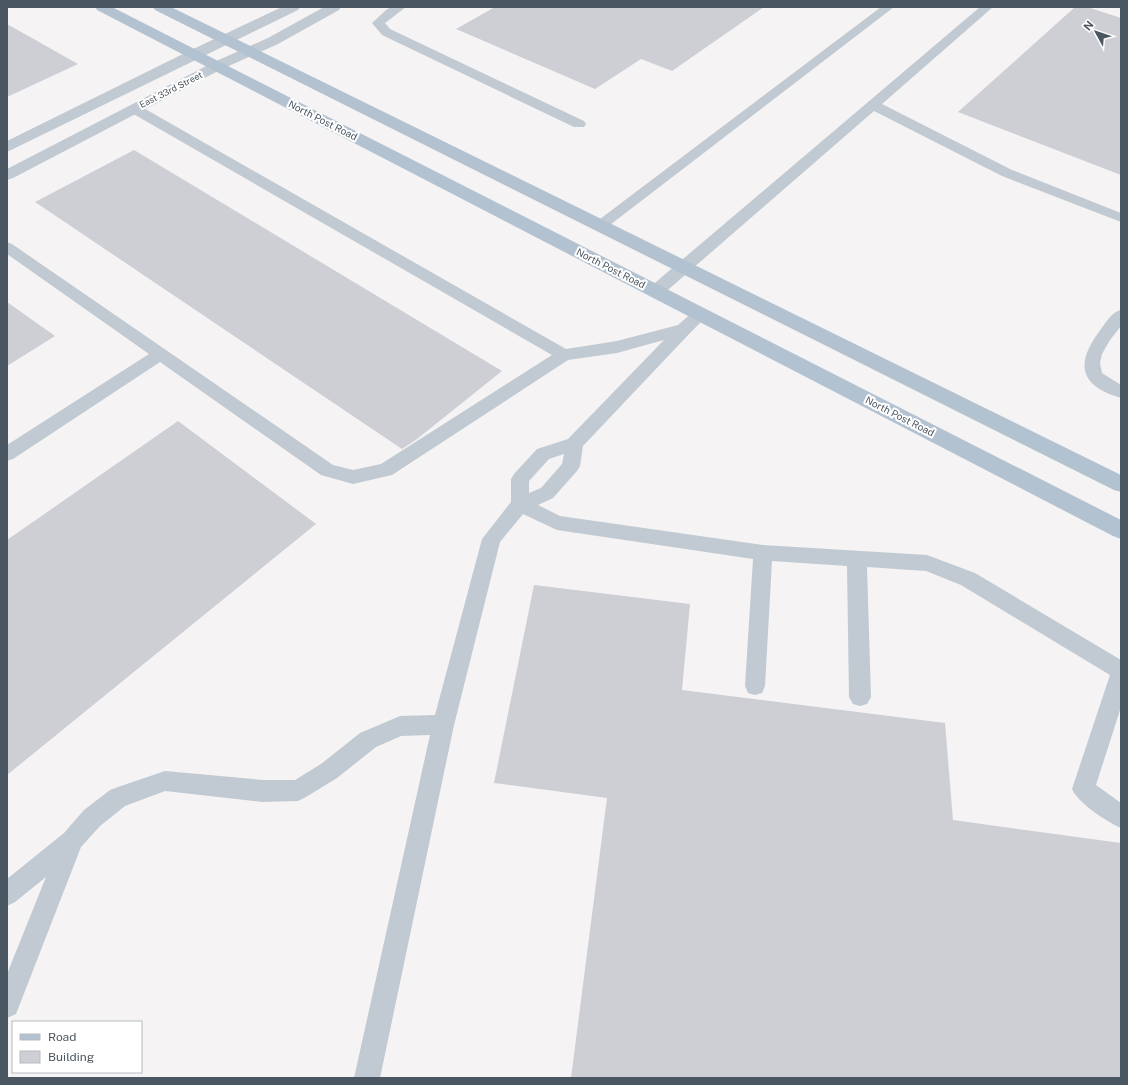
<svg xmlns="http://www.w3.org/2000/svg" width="1128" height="1085" font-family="'Public Sans',sans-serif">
  <rect width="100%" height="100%" fill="#f5f3f3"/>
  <path fill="#cdcfd5" d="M495 7H764L672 71 641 59 595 89 456 29Z
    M1075 7H1087L1121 18V175L958 112Z
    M7 24 78 64 7 97Z
    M134 150 502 371 417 439 402 449 35 202Z
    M7 302 55 336 7 366Z
    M178 421 316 524 7 775V540Z
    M534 585 690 604 682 690 945 723 953 820 1121 843V1078H571L607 798 494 783Z"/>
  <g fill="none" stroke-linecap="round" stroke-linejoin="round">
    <path fill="#c1cad2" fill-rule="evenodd" d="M391 7H406L385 23 390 29 584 121 586 124 584 127H574L382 35 372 23 386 10Z
      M881 7H894L606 228 601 230 596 228 594 225 596 222Z
      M980 7H993L882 104 1012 170 1121 213V222L1002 176 874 111 662 295 656 296 650 295 648 291 650 287Z
      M135 105 140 106 566 349 617 341 678 325 695 310 701 309 707 310 709 314 690 333 583 446 580 466 577 471 553 498 538 505 560 516 763 545 927 555 975 573 1121 660V707L1096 785 1121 803V828C1107 822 1078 803 1072 789L1110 675 961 585 926 571 867 567 871 697 867 704 860 706 853 704 849 697 847 566 772 561 765 686 762 693 755 695 748 693 745 686 753 559 557 530 523 514 500 542 454 725 380 1078H354L430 735 401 736 376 747 337 778 306 797 298 801 263 802 165 791 125 806 100 826 81 847 16 1014 7 1018V974L46 877 15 902 7 906V879L64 833 84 810 110 790 118 787 165 771 263 780H295L321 764 360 733 400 716 435 715 482 539 511 502V479L514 474 537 449 568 439 664 340 617 353 568 360 392 475 353 484 321 475 160 362 13 459 7 461V445L149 354 7 254V242L12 244 333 465 353 470 381 464 552 355 130 112 128 109 130 106ZM564 454 562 464 541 488 529 493V481L549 459Z
      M1121 310V326L1110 340 1102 354 1100 363 1102 373 1121 385V398C1077 385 1076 362 1101 329 1107 321 1112 312 1121 310Z"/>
    <path fill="#c1cad2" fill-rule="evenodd" d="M282 7H300L298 10 7 152V141L189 51Z
      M324 7H341L339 10 278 44 222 69 13 178 7 180V169L212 63 268 38Z"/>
    <path fill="#b3c2d1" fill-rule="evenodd" d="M95 7H112L1121 520V539L1113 536 97 10Z
      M153 7H171L1121 475V492L1114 490 155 10Z"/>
  </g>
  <g text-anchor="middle" stroke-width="4" stroke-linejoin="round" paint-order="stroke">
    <g font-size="9" fill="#4a5661" stroke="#fff">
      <text transform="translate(171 90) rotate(-27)" y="3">East 33rd Street</text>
    </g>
    <g font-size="10" fill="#4a5661" stroke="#fff">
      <text transform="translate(323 120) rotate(27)" y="4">North Post Road</text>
      <text transform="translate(611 268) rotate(27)" y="4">North Post Road</text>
      <text transform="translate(900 416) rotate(27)" y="4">North Post Road</text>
    </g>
  </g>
  <rect width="1128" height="1085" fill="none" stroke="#4a5661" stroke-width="16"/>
  <rect x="12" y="1021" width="130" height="52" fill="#ffffff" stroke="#b7bbc0"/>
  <rect x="20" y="1034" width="20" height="6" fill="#b3c2d1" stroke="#b7bbc0"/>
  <text x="48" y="1041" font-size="12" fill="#4a5661">Road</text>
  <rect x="20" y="1051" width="20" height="12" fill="#cdcfd5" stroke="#b7bbc0"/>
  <text x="48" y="1061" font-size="12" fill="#4a5661">Building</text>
  <g transform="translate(1096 32) rotate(310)" stroke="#ffffff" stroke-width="3" paint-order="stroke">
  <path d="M0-3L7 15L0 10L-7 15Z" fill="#4a5661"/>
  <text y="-6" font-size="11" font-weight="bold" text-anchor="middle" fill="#4a5661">N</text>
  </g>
</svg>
